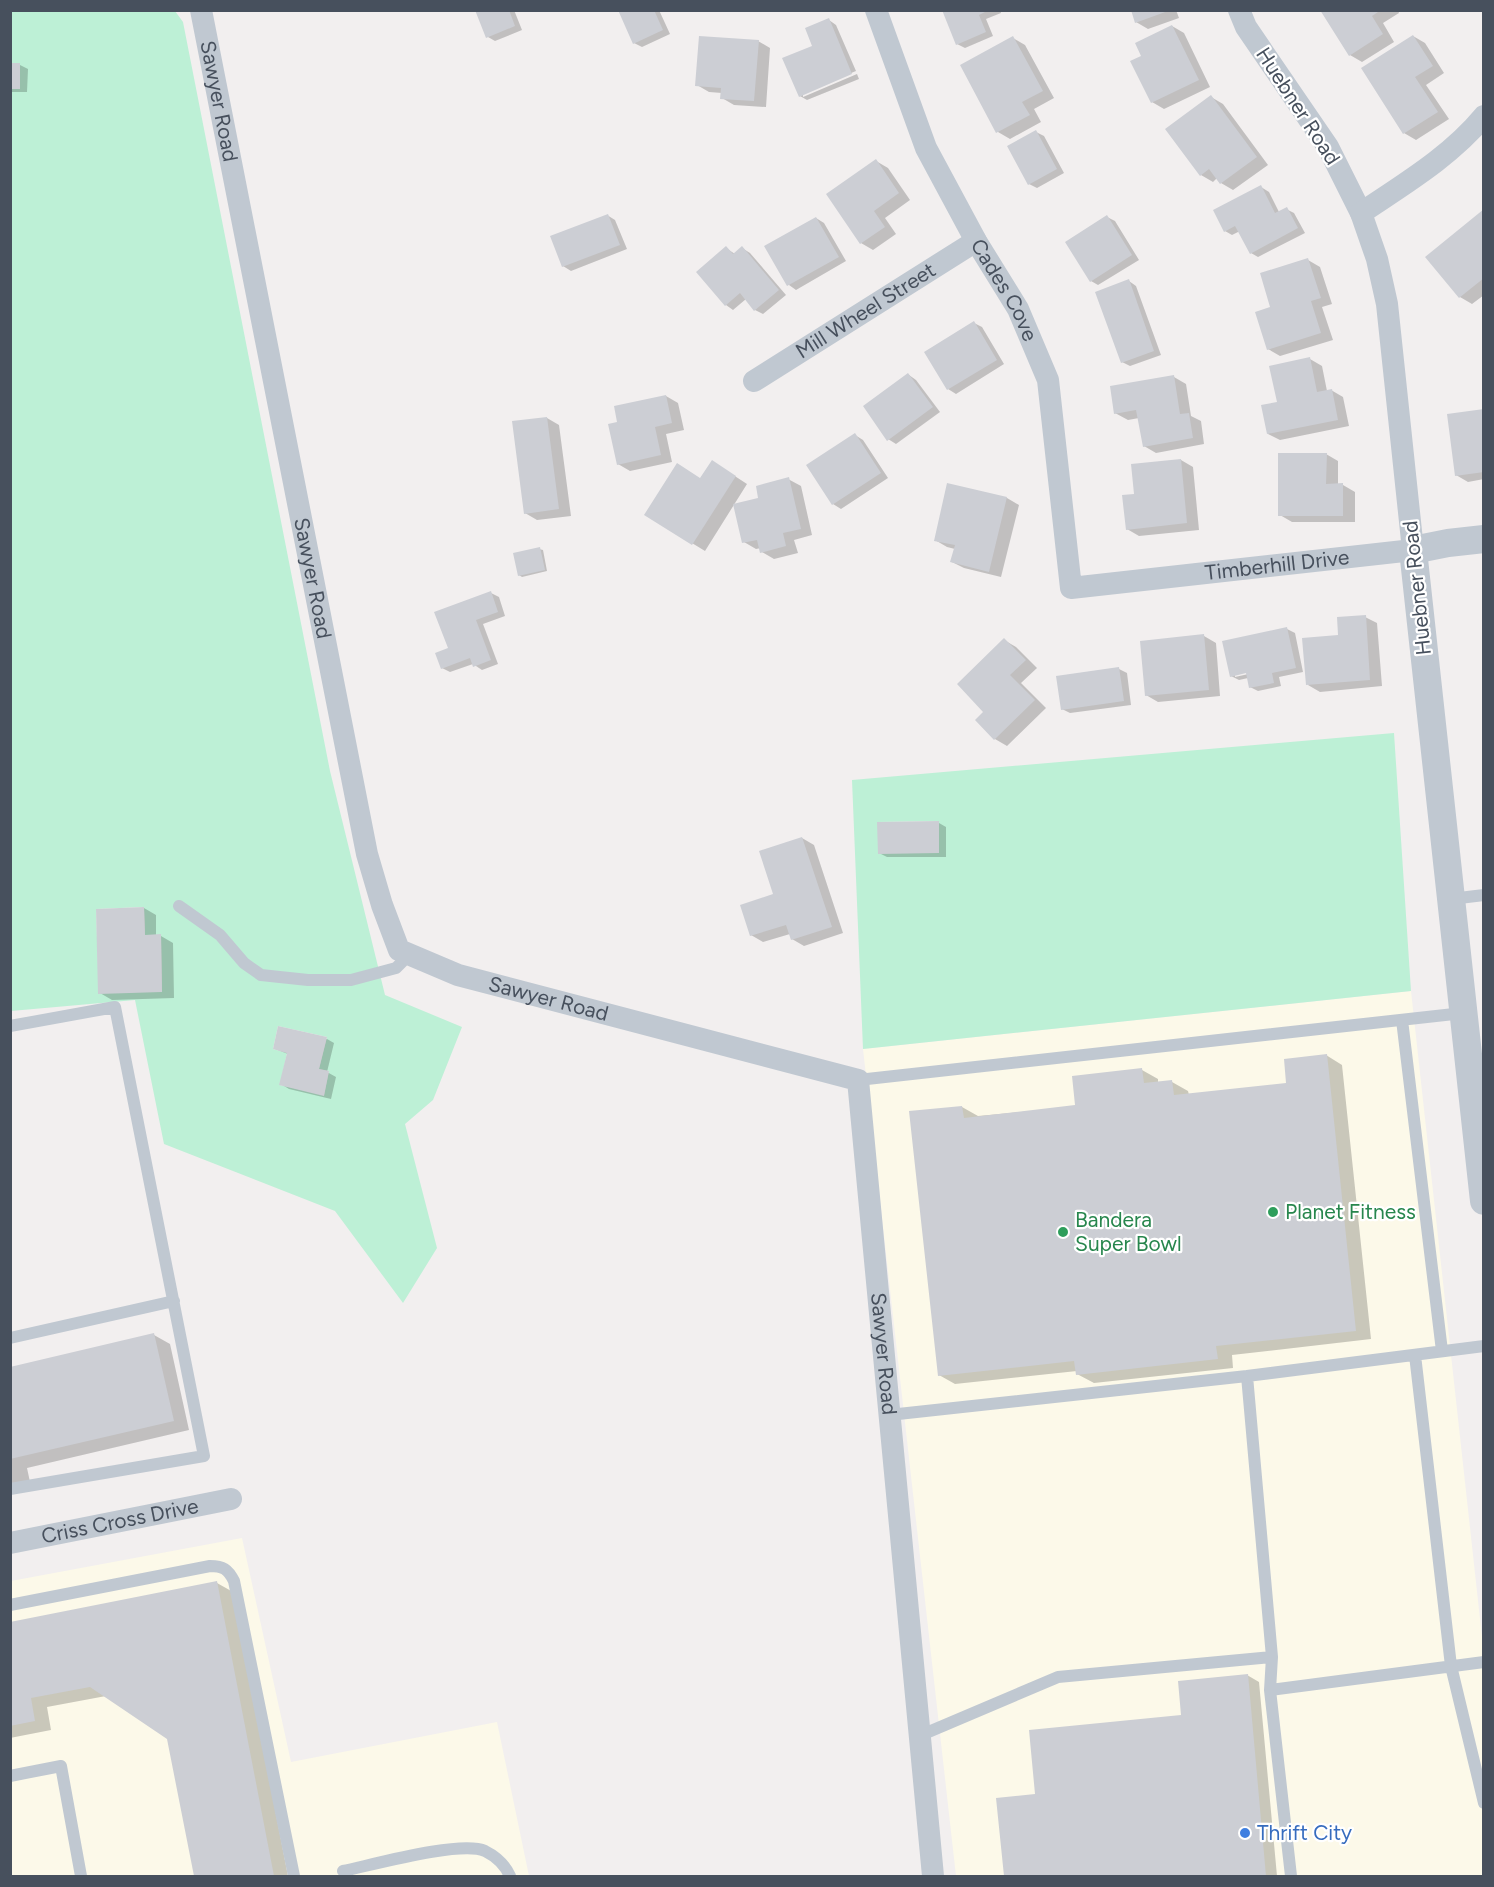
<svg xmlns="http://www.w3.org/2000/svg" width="1494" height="1887" font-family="Figtree,sans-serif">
  <rect width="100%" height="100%" fill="#f2efef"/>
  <path fill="#fcf9e9" d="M1411 991 1483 1646V1876H956L863 1049Z
    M242 1538 291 1762 497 1722 529 1876H11V1581Z"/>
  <path fill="#bdf0d6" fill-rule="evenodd" d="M11 11H175L183 22 330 771 385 995 462 1027 433 1100 405 1124 437 1248 403 1303 335 1211 164 1144 135 1000 11 1011 10 89H20V64L11 63ZM144 907 145 935H161L162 991 99 993 96 909ZM278 1026 327 1037 319 1069 329 1071 324 1095 280 1085 287 1053 273 1049Z
    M1394 733 1411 991 863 1049 852 780ZM939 821 938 853H878V822Z"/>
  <path fill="#0003" fill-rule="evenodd" d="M477 10H514L522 30 495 41 488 37Z
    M619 10H659L670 34 642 47 634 43Z
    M944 10H1000L1001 13 986 19 993 36 965 48 957 44Z
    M1133 10H1176L1179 18 1148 29 1136 22Z
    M1322 10H1398L1399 13 1383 23 1394 42 1362 62 1350 55Z
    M829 20 836 25 856 71 803 93V97L857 74 859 79 807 100 800 96 814 46Z
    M1172 26 1184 33 1210 87 1164 109 1152 102 1143 56Z
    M1413 36 1425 43 1444 73 1426 85 1449 119 1416 140 1404 133Z
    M1013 38 1025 45 1054 98 1034 109 1041 122 1010 139 998 132 962 66Z
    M758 41 770 48 766 107 734 105 722 98V93L709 92 697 85Z
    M10 65H20L28 69 27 92H10Z
    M1211 97 1223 104 1268 165 1233 190 1221 183 1217 178 1213 182 1201 175Z
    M1036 132 1044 136 1064 173 1037 188 1029 184Z
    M876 161 888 168 910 200 885 218 896 234 873 250 861 243Z
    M1261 187 1269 192 1279 212 1286 209 1294 213 1305 233 1258 257 1251 253 1240 231 1232 235 1225 231Z
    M1484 211V295L1472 304 1460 297 1427 258Z
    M607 215 615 220 627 249 571 271 563 266Z
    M1107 217 1115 221 1139 260 1098 285 1091 281Z
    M816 218 824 223 846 261 796 290 789 285Z
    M726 248 735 254 742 248 750 253 786 295 763 314 755 310 746 299 733 310 726 305Z
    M1308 260 1320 267 1332 304 1322 307 1333 340 1280 356 1268 349 1272 308Z
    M1129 281 1136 286 1161 355 1130 366 1122 362Z
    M974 323 982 327 1004 364 956 394 948 389Z
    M1310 359 1322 366 1327 391 1331 390 1343 397 1349 426 1280 440 1268 434 1278 403Z
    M909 375 916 380 940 412 896 444 888 439Z
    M1174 377 1186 384 1191 416 1201 421 1204 444 1156 453 1144 446 1139 418 1128 420 1115 413Z
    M666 396 678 403 684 430 666 434 672 462 630 471 618 464 619 424Z
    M1484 410V479L1468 482 1456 475Z
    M547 418 559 425 571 516 537 520 525 513Z
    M855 435 863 440 888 478 841 509 833 504Z
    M1326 454 1338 461V485H1343L1355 492V522H1292L1280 515Z
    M1181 460 1193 467 1199 530 1139 536 1127 529 1136 495Z
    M724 469 747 484 705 551 646 515 701 480Z
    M788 479 801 486 812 535 794 540 798 553 774 559 762 552 761 548 756 549 744 542Z
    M948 485 1007 498 1019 505 1001 577 964 568 952 562 955 549 947 547 935 540Z
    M539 549 543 550 547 571 522 577 519 575Z
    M491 593 499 597 505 616 483 624 498 664 482 670 473 664 450 672 442 668 450 649Z
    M1365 617 1377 623 1382 686 1320 692 1308 685 1340 636Z
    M1287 629 1295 633 1303 672 1279 677 1281 686 1258 691 1250 687 1248 678 1239 680 1231 676ZM1253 670V673L1235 677V674Z
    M1204 636 1216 643 1220 696 1158 702 1146 695Z
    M1004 640 1016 647 1037 668 1021 683 1046 708 1007 746 995 739 985 712Z
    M1119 669 1127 673 1131 705 1070 713 1062 709Z
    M939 823 946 827V857H887L879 853Z
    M802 838 814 845 843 933 804 946 792 939 790 934 763 942 751 935 775 895Z
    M144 908 156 915V936H161L173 943 174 998 112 1000 100 993Z
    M327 1039 334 1043 327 1072 336 1077 331 1099 289 1089 281 1084 288 1054 275 1049Z
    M1326 1055 1342 1065 1371 1339 1232 1355 1233 1368 1094 1383 1077 1374V1371L955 1384 939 1375 962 1107 978 1116 1076 1107 1142 1070 1158 1079V1083L1172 1082 1188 1091 1189 1095 1288 1084Z
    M154 1335 170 1344 189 1430 27 1468 30 1482 10 1486V1369Z
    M217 1583 233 1592 288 1876H195L168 1738 106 1696 47 1707 51 1730 10 1738V1624Z
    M1247 1675 1259 1682 1277 1876H1005L998 1799 1036 1796 1183 1717Z"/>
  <path fill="#ccced4" d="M475 10H509L515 26 486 38Z
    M618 10H654L663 30 633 44Z
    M942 10H989L979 15 986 32 956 45Z
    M1131 10H1168V11L1135 23Z
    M1320 10H1381L1372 16 1383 34 1349 56Z
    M829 18 852 74 799 97 782 58 812 46 805 28Z
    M1172 25 1199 80 1151 103 1130 61 1141 56 1135 43Z
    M1413 35 1433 66 1415 77 1438 112 1403 134 1361 68Z
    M699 36 759 40 754 101 720 99 721 88 695 86Z
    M1013 36 1043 91 1022 102 1030 115 996 133 960 65Z
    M10 63H20V89H10Z
    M1211 95 1257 157 1220 184 1209 169 1200 176 1165 129Z
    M1036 130 1057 169 1028 185 1007 146Z
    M876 159 899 193 874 211 885 227 860 244 826 194Z
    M1261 185 1275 213 1287 207 1298 228 1250 254 1235 226 1224 232 1213 210Z
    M1484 209V278L1459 298 1425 257Z
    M608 214 620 245 562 267 550 236Z
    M1107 215 1132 255 1090 282 1065 242Z
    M816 217 839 257 787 286 764 246Z
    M726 246 733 254 742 246 779 290 754 311 740 293 725 306 696 272Z
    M1308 258 1321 298 1311 301 1321 333 1267 350 1255 312 1270 307 1260 273Z
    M1129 279 1154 351 1121 363 1095 292Z
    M974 321 997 360 947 390 924 352Z
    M1310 357 1317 392 1332 389 1338 420 1267 434 1261 405 1277 402 1269 366Z
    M908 373 933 407 887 441 863 406Z
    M1174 375 1180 414 1189 413 1193 438 1143 447 1136 410 1114 414 1110 386Z
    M666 395 672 423 655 427 661 455 617 465 608 424 617 422 614 406Z
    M1484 409V472L1455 476 1447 414Z
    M547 417 559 509 524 514 512 421Z
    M855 433 881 473 832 505 806 465Z
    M1278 453H1327L1326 484 1343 483V516H1278Z
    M1181 459 1187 523 1126 530 1122 495 1134 494 1131 464Z
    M712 460 736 476 692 545 644 515 677 463 700 478Z
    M789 477 801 529 783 533 786 546 760 553 757 540 742 543 733 504 758 498 756 486Z
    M947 483 1007 497 989 572 950 562 955 545 934 541Z
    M540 547 545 570 518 576 513 553Z
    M491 591 498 612 476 620 491 660 473 667 470 658 441 669 435 653 448 648 434 612Z
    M1366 615 1370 680 1306 685 1302 638 1338 635 1337 617Z
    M1287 627 1296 668 1272 673 1274 683 1249 688 1246 673 1230 677 1222 641Z
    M1204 634 1209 690 1145 696 1140 641Z
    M1004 638 1026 660 1010 675 1035 700 994 740 975 720 983 712 957 684Z
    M1119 667 1124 701 1061 710 1056 676Z
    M939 821V853L878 854 877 822Z
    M802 837 832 927 791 940 786 925 750 936 740 905 773 894 759 851Z
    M144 907 145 935 161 934 162 992 98 994 96 909Z
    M278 1026 327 1037 319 1069 329 1071 324 1096 279 1085 287 1053 273 1049Z
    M1327 1054 1356 1331 1216 1346 1218 1359 1076 1375 1074 1361 938 1376 909 1111 962 1106 964 1118 1075 1105 1072 1076 1142 1068 1144 1083 1172 1080 1174 1095 1286 1083 1284 1059Z
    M154 1333 174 1421 10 1459V1367Z
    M217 1581 274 1876H194L167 1739 90 1687 31 1698 35 1721 10 1726V1622Z
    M1248 1674 1266 1876H1004L996 1798 1035 1794 1029 1730 1181 1715 1178 1681Z"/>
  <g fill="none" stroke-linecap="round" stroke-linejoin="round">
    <path stroke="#c0c8d1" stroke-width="12" d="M1451 899 1484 895
      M179 906 220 935 244 963 261 975 308 980H351L396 968 402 962 406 953
      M1402 1020 1442 1351
      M10 1026 115 1007 204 1456 10 1489
      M858 1080 1463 1013
      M10 1338 174 1301
      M1415 1355 1451 1666 1484 1803
      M889 1415 1247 1376
      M10 1605 210 1566C223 1566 228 1569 234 1581L294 1876
      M1270 1690 1272 1657 1247 1376 1484 1346
      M919 1736 1058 1677 1272 1657
      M10 1776 61 1766 81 1876
      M343 1871C372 1865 461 1840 485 1851 497 1857 505 1865 510 1876
      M1291 1876 1270 1690 1484 1662"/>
    <g stroke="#c0c8d1" stroke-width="22">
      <path id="s1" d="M201 10 367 854 382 905 399 950 458 975 858 1080 933 1876"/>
      <path id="s2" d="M876 10 926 148 976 241 1018 309 1048 380 1071 588 1413 550 1387 304 1377 259 1361 213 1328 147 1246 27 1239 10"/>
      <path d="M1361 213C1404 184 1450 157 1484 116"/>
      <path id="s3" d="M754 381 976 241"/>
      <path id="s4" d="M10 1543 231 1499"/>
    </g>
    <path stroke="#c0c8d1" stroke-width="28" d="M1484 539 1448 543 1413 550 1484 1201"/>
  </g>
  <g fill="#2e9e5b" stroke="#fff" stroke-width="2">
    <circle cx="1273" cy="1212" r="6"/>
    <circle cx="1063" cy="1232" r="6"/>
  </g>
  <circle fill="#3f7fe0" stroke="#fff" stroke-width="2" cx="1245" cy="1833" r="6"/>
  <g text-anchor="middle" stroke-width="4.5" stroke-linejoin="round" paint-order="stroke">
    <g font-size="21" fill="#47505d" stroke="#fff">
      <text dy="7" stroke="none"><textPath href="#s1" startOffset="93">Sawyer Road</textPath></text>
      <text transform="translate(1298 106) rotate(57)" y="7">Huebner Road</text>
      <text dy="7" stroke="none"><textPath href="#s2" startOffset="309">Cades Cove</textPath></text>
      <text dy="7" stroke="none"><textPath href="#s3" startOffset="132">Mill Wheel Street</textPath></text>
      <text dy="7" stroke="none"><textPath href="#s2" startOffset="826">Timberhill Drive</textPath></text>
      <text dy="7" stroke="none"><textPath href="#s1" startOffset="579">Sawyer Road</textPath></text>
      <text transform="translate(1417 588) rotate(-96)" y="7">Huebner Road</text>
      <text dy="7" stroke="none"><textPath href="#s1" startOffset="1119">Sawyer Road</textPath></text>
      <text dy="7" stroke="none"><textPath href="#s1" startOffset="1714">Sawyer Road</textPath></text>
      <text dy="7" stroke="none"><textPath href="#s4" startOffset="112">Criss Cross Drive</textPath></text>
    </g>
    <g font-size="21" fill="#27864d" stroke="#fff" text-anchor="start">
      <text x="1285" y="1219">Planet Fitness</text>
      <text x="1075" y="1227">Bandera<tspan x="1075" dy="24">Super Bowl</tspan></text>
    </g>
    <g font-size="21" fill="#366cbe" stroke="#fff" text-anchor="start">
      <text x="1257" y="1840">Thrift City</text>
    </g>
  </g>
  <rect width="1494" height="1887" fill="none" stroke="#47505d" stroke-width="24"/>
</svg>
